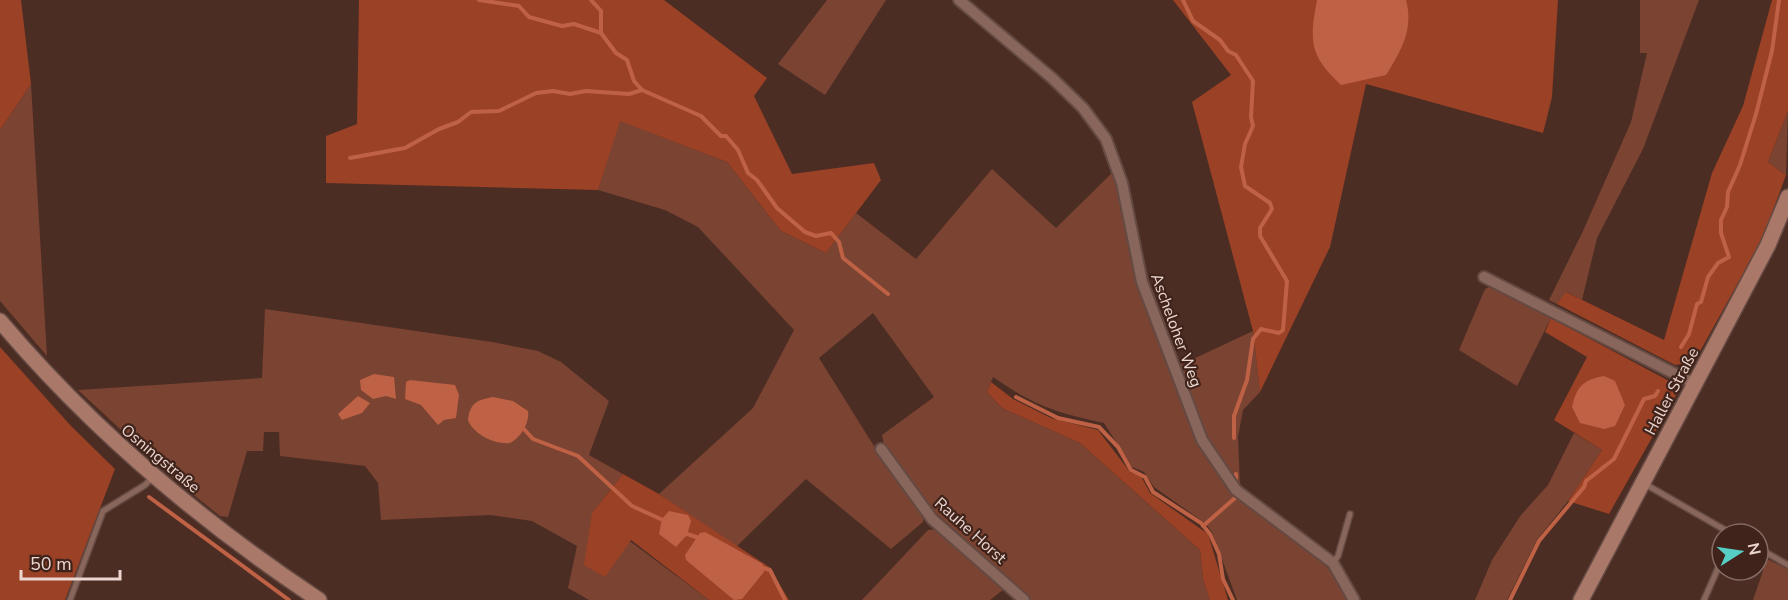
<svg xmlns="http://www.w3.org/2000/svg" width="1788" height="600" font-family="'Nunito Sans',sans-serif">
  <rect width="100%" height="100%" fill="#4b2d24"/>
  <path fill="#7b4332" d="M827 0H886L825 95 778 64Z
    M1640 0H1699L1643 149 1597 238 1582 300 1567 292 1557 304 1549 300 1583 231 1631 122 1647 53H1640Z
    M31 84 47 356 0 301V130Z
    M1788 111 1786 175 1768 162Z
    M619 120 727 162 781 231 826 253 856 213 916 259 992 169 1056 228 1114 171 1136 278 1198 443 1231 492 1319 558 1339 581 1350 600H1237L1212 532 1205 523 1154 487 1144 472 1132 467 1104 423C1056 413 1033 405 993 377L987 392 1002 408 1080 443 1200 550 1203 579 1210 600H1028L1013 582 926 504 884 445 882 435 934 397 873 313 819 358 872 443 924 516 923 522 891 549 806 479 736 547 659 494 753 408 794 330 698 227 665 210 598 190Z
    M1490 287 1551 318 1517 386 1459 350 1485 289Z
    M265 309 492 342 538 351 561 362 609 401 589 455 623 474 592 513 709 600H589L568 588 577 546 532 521 490 515 381 520 378 483 365 466 280 456 279 432H264L263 451H247L228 517 220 516 175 480 78 390 262 378Z
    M1253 331 1260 392 1243 410 1238 437 1240 486 1206 437 1178 366Z
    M1574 433 1602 450 1568 501 1537 540 1507 600H1475L1492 560 1521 515 1548 485Z
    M938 529 1008 586 990 600H862L928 530Z
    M1767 559 1788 569V600H1753Z"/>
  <path fill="#9b4125" d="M0 0H21L31 84 0 130Z
    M359 0H664L767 78 754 96 792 174 874 163 881 180 826 253 781 231 727 162 620 121 598 190 326 183V136L357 124Z
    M1173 0H1558L1552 97 1543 133 1366 84 1330 247 1260 392 1253 331 1192 102 1231 75Z
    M1772 0H1788V111L1768 162 1786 175 1762 240 1694 362 1675 365 1557 304 1566 292 1664 340 1712 173 1743 106Z
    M1551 318 1671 382 1676 395 1609 514 1568 501 1602 450 1554 420 1587 357 1545 332Z
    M0 347 71 426 115 469 65 600H0Z
    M991 382 1013 399 1051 418 1098 430 1130 472 1141 476 1150 493 1208 534 1228 600H1210L1203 579 1200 550 1080 443 1002 408 987 392Z
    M623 474 659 494 769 567 789 600H709L631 540 605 577 584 565 592 513Z"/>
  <path fill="#be6145" d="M1317 0H1406C1414 29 1401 51 1386 75L1341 85C1310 56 1309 42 1317 0Z
    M374 374 394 377 396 399 386 396 373 399 361 390 360 380Z
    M1604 376 1615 381 1625 405 1615 426 1604 429 1580 423 1572 407C1577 386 1583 380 1604 376Z
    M410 380 455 385 459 395 456 418 444 420 438 425 421 405 405 399 406 382Z
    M358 396 370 403 362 413 342 420 338 414Z
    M493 397 513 401 528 411C530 423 520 438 510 443 495 445 473 434 468 420 470 403 477 400 493 397Z
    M669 511 688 515 691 521 687 535 676 547 659 534 662 519Z
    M705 532 763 564 764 572 742 599 734 600 686 560 685 555 700 533Z"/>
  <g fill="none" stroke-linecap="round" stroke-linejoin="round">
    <path stroke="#be6145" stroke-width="4" d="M479 0 519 6 529 17 562 26 574 24 601 33 616 53 627 60 634 81 642 90 701 116 721 136H726L738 150 748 173 757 180 777 208 805 232 816 236 831 233 839 242 843 258 888 294
      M591 0 601 11V33
      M1183 0 1193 21 1220 40 1228 51 1236 55 1253 81 1251 117 1253 126 1245 144 1241 167 1245 186 1270 203 1272 209 1260 228V236L1287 281 1283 330 1279 333 1261 329 1253 339 1247 380 1234 416V438
      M350 158 405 148 439 129 458 122 471 112 499 111 536 93 553 91 570 94 586 91 629 94 642 90
      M1681 347 1689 334 1697 304 1701 302 1708 277 1718 263 1729 257 1721 233V220L1727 207 1728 192 1740 165 1756 114 1772 51 1779 0
      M1016 397 1058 418 1099 427 1118 447 1131 470 1145 477 1153 492 1201 523 1210 534 1219 554 1223 579 1233 600
      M523 428 533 439 578 456 632 506 665 521
      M1236 479V474
      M149 497 289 600
      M1203 526 1235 498
      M684 533 702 539
      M760 567 770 570 785 600
      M1510 600 1539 541 1584 487 1586 481 1614 459 1644 399 1655 396 1658 391"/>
    <g stroke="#644a43" stroke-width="8">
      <path id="lane" d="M1645 484 1732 534
        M1758 548 1788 565
        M1333 563 1338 556 1350 514
        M70 600 103 511 145 485 152 478
        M1704 600 1722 559"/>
    </g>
    <g stroke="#644a43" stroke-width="14">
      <path id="street" d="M959 0 1052 78 1083 108 1106 139 1122 183 1142 282 1202 440 1236 490 1333 563 1354 600
        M1484 277 1695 384
        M881 449 932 519 1024 600"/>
    </g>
    <g stroke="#644a43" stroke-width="18">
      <path id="secondary" d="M0 321C93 431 200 521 319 600
        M1581 600 1768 245 1788 197"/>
    </g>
    <use href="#lane" stroke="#89665b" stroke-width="5"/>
    <use href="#street" stroke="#89665b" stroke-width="10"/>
    <use href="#secondary" stroke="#a97868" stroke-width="15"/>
  </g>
  <g text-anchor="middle" stroke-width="4.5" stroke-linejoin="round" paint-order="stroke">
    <g font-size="16" fill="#ebd6d0" stroke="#40231a">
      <text transform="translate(1177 330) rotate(70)" y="6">Ascheloher Weg</text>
      <text transform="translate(1671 391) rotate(-62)" y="6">Haller Straße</text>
      <text transform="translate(161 458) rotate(40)" y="6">Osningstraße</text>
      <text transform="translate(971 530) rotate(42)" y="6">Rauhe Horst</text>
    </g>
  </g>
  <g transform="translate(1740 552) rotate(78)"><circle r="28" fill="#40231a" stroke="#846b63" stroke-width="1.5"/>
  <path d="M0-4.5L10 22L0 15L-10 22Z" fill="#56cec4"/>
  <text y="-9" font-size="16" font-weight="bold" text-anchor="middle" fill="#ebd6d0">N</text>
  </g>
  <path d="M21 570v9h99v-9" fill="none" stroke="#ebd6d0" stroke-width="3"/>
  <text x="30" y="570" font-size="18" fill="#ebd6d0" stroke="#40231a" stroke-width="4.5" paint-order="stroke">50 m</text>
</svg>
